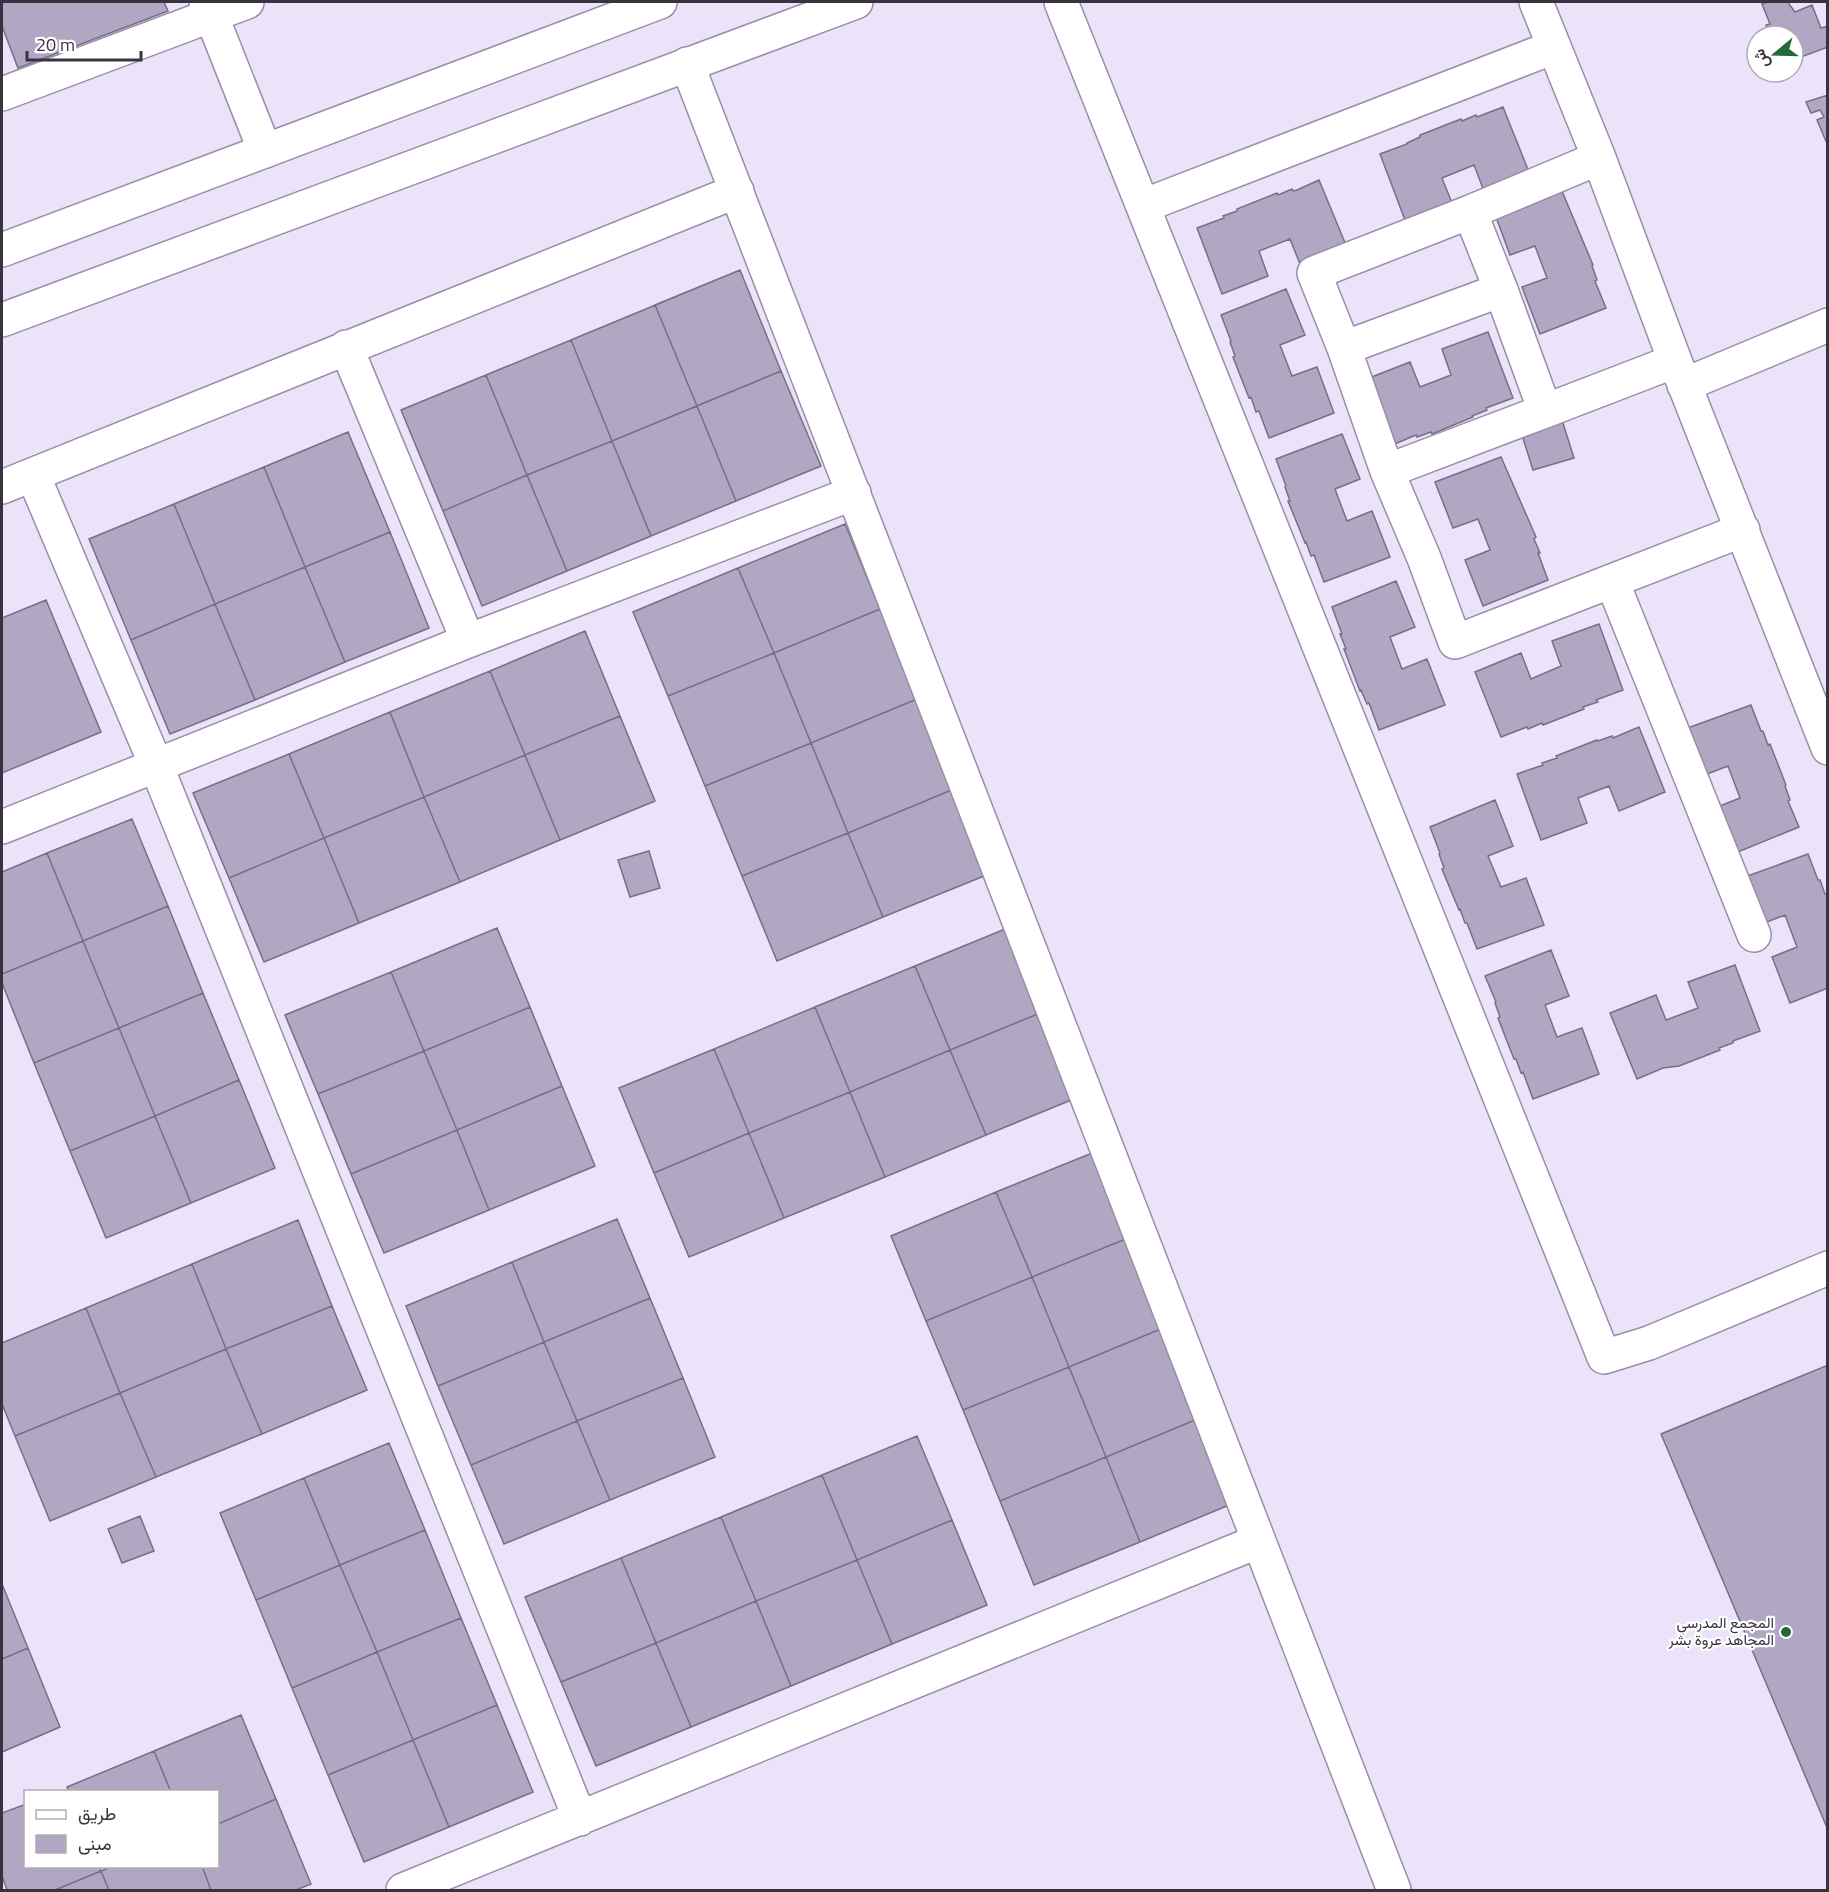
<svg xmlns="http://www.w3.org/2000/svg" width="1829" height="1892" font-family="'Titillium Web',Vazirmatn,sans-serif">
  <rect width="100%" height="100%" fill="#ece3fb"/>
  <path fill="#b2a7c3" stroke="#786e88" stroke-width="1.5" d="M2 2H164L168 11 18 68 2 26Z
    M1768 2H1790L1789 4 1795 12 1812 5 1821 28 1828 26V47L1793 60V36H1770L1766 25 1770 24 1762 4Z
    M1828 95V146L1817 120 1824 117 1820 110 1811 113 1806 102Z
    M1503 107 1529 172 1484 191 1474 165 1442 178 1452 203 1405 220 1380 154 1407 144V143L1420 137V135L1461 119 1462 121 1476 115 1477 117Z
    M1319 180 1346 245 1300 264 1290 239 1259 251 1268 276 1222 294 1197 228 1224 218 1223 216 1237 211V209L1277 193 1278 195 1292 189 1293 191 1297 190Z
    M1559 184 1593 265 1592 266 1597 280 1595 281 1606 308 1540 334 1522 287 1547 278 1535 246 1510 255 1493 209Z
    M740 270 781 371 697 406 655 305Z
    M740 270 781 371 612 441 571 340Z
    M1286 289 1305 335 1280 345 1292 376 1317 367 1334 413 1269 438 1259 411 1256 412 1251 397 1249 398 1233 357 1235 356 1230 342 1231 341 1221 315Z
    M1488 332 1513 398 1486 408 1487 410 1472 416 1473 417 1432 434 1431 432 1417 437 1416 435 1390 446 1364 380 1410 362 1420 387 1451 375 1442 349Z
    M571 340 612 441 527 475 486 375Z
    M781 371 821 466 736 501 697 406Z
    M486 375 527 475 443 511 401 410Z
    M697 406 736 501 651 536 612 441Z
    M1562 420 1574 458 1533 470 1521 432Z
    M348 432 390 532 305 567 264 467Z
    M1342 434 1360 479 1335 489 1347 521 1372 511 1390 557 1324 582 1314 555 1311 556 1306 542 1305 543 1288 501H1290L1285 487 1286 486 1276 459Z
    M612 441 651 536 567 571 527 475Z
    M1501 457 1536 537 1534 539 1540 553H1538L1548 580 1483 606 1465 560 1490 550 1478 519 1453 528 1435 482Z
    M264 467 305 567 215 604 174 504Z
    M527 475 567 571 482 606 443 511Z
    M174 504 215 604 131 640 89 539Z
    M845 524 880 609 774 653 738 568Z
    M390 532 429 628 345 662 305 567Z
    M305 567 345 662 255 700 215 604Z
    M738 568 774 653 668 696 633 612Z
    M1396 581 1415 627 1390 637 1402 669 1427 659 1445 705 1379 730 1369 703 1367 704 1361 690 1360 691 1344 649H1346L1340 634H1342L1332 607Z
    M46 600 101 732 2 773V618Z
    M215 604 255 700 170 734 131 640Z
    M880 609 917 699 811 743 774 653Z
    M1599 624 1623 690 1596 700 1598 702 1583 707 1584 709 1543 725 1542 723 1528 729 1527 727 1501 737 1475 672 1521 653 1531 679 1561 666 1552 641Z
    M585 631 620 716 525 755 490 671Z
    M774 653 811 743 705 786 668 696Z
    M490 671 525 755 424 797 390 712Z
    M917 699 954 789 848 833 811 743Z
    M1751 705 1761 731H1763L1768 745 1770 744 1786 785 1785 786 1790 800 1788 801 1799 827 1733 854 1715 808 1740 798 1728 766 1702 776 1685 729Z
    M390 712 424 797 324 838 289 754Z
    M620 716 655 801 560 840 525 755Z
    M1639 727 1665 792 1619 811 1609 786 1578 798 1587 823 1541 840 1517 774 1543 765 1542 763 1557 758 1556 756 1597 740 1598 741 1612 736 1613 738Z
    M811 743 848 833 742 876 705 786Z
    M289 754 324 838 229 878 193 793Z
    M525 755 560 840 460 882 424 797Z
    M954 789 989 874 883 917 848 833Z
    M424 797 460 882 359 923 324 838Z
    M1495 800 1513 846 1488 856 1501 887 1526 878 1544 925 1477 949 1467 923H1465L1460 909 1459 910 1442 869 1444 868 1439 854 1440 853 1430 827Z
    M132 819 168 906 83 941 47 853Z
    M848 833 883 917 777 961 742 876Z
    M324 838 359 923 264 962 229 878Z
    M649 851 660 888 630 897 618 860Z
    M47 853 83 941 2 974V872Z
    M1808 854 1818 880H1820L1825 894 1828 895V988L1790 1003 1772 957 1797 947 1785 915 1759 925 1742 878Z
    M168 906 203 993 119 1028 83 941Z
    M1010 927 1045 1011 950 1050 915 966Z
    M497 928 530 1007 424 1051 391 972Z
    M83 941 119 1028 34 1063 2 983V974Z
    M1551 950 1569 996 1545 1005 1557 1037 1582 1028 1599 1074 1533 1099 1523 1072 1521 1073 1516 1059H1514L1498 1018 1500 1017 1495 1003 1496 1002 1485 976Z
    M1735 965 1760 1031 1733 1041V1043L1719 1048 1720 1050 1679 1066 1663 1068 1637 1079 1610 1013 1656 995 1666 1020 1698 1008 1688 982Z
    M915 966 950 1050 850 1092 815 1007Z
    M391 972 424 1051 318 1094 285 1015Z
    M203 993 239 1080 155 1116 119 1028Z
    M530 1007 562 1086 457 1130 424 1051Z
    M815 1007 850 1092 749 1133 714 1049Z
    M1045 1011 1081 1096 986 1135 950 1050Z
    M119 1028 155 1116 70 1151 34 1063Z
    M714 1049 749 1133 654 1173 619 1088Z
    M950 1050 986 1135 885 1177 850 1092Z
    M424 1051 457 1130 351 1174 318 1094Z
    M239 1080 275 1168 191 1203 155 1116Z
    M562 1086 595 1166 489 1210 457 1130Z
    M850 1092 885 1177 784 1218 749 1133Z
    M155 1116 191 1203 106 1238 70 1151Z
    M457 1130 489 1210 384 1253 351 1174Z
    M749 1133 784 1218 689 1257 654 1173Z
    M1102 1149 1138 1234 1032 1277 996 1192Z
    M996 1192 1032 1277 926 1321 891 1236Z
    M617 1219 650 1298 544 1342 512 1262Z
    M298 1220 332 1306 226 1349 192 1264Z
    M1138 1234 1175 1323 1069 1367 1032 1277Z
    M512 1262 544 1342 438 1386 406 1306Z
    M192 1264 226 1349 120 1393 86 1308Z
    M1032 1277 1069 1367 963 1410 926 1321Z
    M650 1298 683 1378 577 1421 544 1342Z
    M332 1306 367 1390 262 1434 226 1349Z
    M86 1308 120 1393 15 1436 2 1404V1343Z
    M1175 1323 1212 1413 1106 1457 1069 1367Z
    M544 1342 577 1421 471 1465 438 1386Z
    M226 1349 262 1434 156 1477 120 1393Z
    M1828 1365V1830L1661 1434Z
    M1069 1367 1106 1457 1000 1501 963 1410Z
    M683 1378 715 1457 610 1500 577 1421Z
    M120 1393 156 1477 50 1521 15 1436Z
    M1212 1413 1246 1498 1140 1542 1106 1457Z
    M577 1421 610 1500 504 1544 471 1465Z
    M917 1436 952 1520 857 1560 822 1475Z
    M389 1443 425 1530 340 1565 304 1478Z
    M1106 1457 1140 1542 1034 1585 1000 1501Z
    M822 1475 857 1560 756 1601 721 1517Z
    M304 1478 340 1565 256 1600 220 1513Z
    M140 1516 154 1551 122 1563 108 1529Z
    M721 1517 756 1601 656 1643 621 1558Z
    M952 1520 987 1605 892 1644 857 1560Z
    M425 1530 461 1618 377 1652 340 1565Z
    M621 1558 656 1643 561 1682 525 1597Z
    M857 1560 892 1644 791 1686 756 1601Z
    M340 1565 377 1652 292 1688 256 1600Z
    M2 1584 28 1648 2 1659Z
    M756 1601 791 1686 691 1727 656 1643Z
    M461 1618 497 1705 413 1740 377 1652Z
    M656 1643 691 1727 596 1766 561 1682Z
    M28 1648 60 1727 2 1752V1659Z
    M377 1652 413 1740 328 1775 292 1688Z
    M497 1705 533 1792 449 1827 413 1740Z
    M241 1715 276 1799 218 1824V1792H171L154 1751Z
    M413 1740 449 1827 364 1862 328 1775Z
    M154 1751 171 1792H69L67 1787Z
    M276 1799 311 1884 296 1890H211L202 1866H218V1824Z
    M26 1804V1866H99L101 1871 55 1890H7L2 1876V1813Z
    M113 1866H202L211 1890H109L101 1871Z
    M101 1871 109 1890H55Z"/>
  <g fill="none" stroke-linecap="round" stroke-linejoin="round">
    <g stroke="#988ea9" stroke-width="36">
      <path id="minor" d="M206 2 265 151
        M1061 2 1604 1357 1649 1343 1828 1268
        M1536 2 1599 158 1675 361 1828 748
        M687 64 1394 1890
        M2 94 247 2
        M1143 206 1554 47
        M1470 212 1599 158
        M346 347 468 641
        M1344 348 1501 290
        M1684 385 1828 325
        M1545 411 1675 361
        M1387 471 1545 411 1501 290 1470 212 1314 273 1344 348 1387 471 1424 558 1455 642 1743 530
        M33 475 156 765 580 1819
        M2 487 737 191
        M1612 581 1754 935
        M2 827 468 641 854 493
        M403 1890 1259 1541"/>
    </g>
    <g stroke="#988ea9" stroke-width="36">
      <path id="highway" d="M2 250 660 2
        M2 320 856 2"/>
    </g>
    <use href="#minor" stroke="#fff" stroke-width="33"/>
    <use href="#highway" stroke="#fff" stroke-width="33"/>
  </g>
  <circle fill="#216b39" stroke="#fff" stroke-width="2" cx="1786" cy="1632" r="6"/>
  <g text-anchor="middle" stroke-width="4.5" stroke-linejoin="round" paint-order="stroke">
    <g font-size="15" fill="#38333f" stroke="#fff" text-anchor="end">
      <text x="1774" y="1628">المجمع المدرسي<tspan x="1774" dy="17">المجاهد عروة بشر</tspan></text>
    </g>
  </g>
  <rect width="1829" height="1892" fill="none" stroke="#38333f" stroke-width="6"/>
  <rect x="24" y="1790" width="195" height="78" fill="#ffffff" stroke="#afadb2" stroke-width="1.5"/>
  <rect x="36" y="1810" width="30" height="9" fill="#ffffff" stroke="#afadb2" stroke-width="1.5"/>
  <text x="78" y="1820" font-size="18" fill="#38333f">طريق</text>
  <rect x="36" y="1835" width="30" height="18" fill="#b2a7c3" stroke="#afadb2" stroke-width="1.5"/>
  <text x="78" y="1850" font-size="18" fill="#38333f">مبنى</text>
  <g transform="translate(1775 54) rotate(251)"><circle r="28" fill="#ffffff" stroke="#afadb2" stroke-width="1.5"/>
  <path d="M0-4.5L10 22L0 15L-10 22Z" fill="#216b39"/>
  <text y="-9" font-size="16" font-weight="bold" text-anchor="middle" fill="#38333f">ش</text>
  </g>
  <path d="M27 51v9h114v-9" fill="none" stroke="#38333f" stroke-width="3"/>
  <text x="36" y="51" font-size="18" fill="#38333f" stroke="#ffffff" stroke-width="4.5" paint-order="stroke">20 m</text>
</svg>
